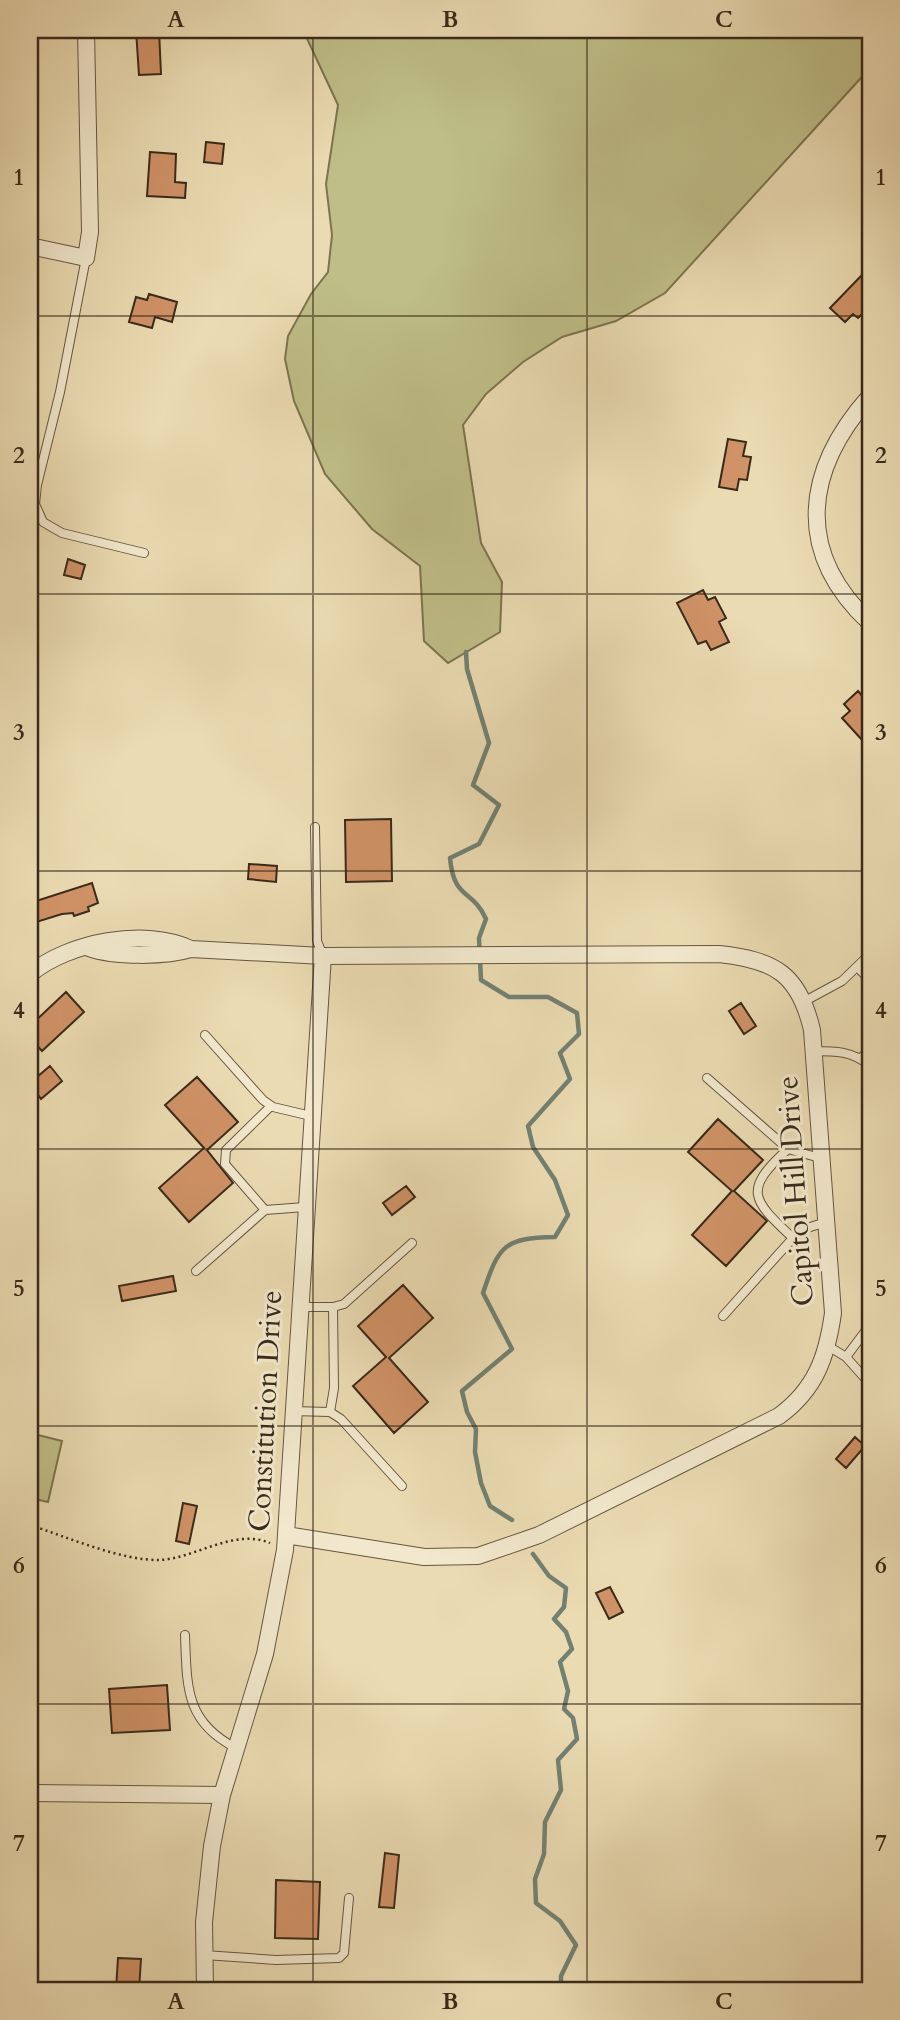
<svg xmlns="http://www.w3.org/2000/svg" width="900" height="2020" font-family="Cardo,serif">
  <rect width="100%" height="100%" fill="#ebdbb2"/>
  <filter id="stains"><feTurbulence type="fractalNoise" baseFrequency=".00286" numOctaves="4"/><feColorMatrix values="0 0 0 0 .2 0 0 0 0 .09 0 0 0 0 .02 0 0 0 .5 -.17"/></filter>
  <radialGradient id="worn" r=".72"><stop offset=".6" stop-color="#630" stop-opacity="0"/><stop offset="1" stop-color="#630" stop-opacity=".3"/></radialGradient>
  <path fill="#bfbe87" stroke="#7c7450" stroke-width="2" d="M303 30H870V68L665 293 616 321 562 337 523 362 486 394 463 425 481 543 502 582 500 632 448 663 424 641 420 566 372 529 325 474 294 401 285 359 288 336 311 294 328 272 332 235 326 184 338 105Z
    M30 1433 62 1441 48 1502 30 1498Z"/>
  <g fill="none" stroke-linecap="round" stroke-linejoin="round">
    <path stroke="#728172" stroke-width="4.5" d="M466 652 467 669 489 743 473 785 499 805 479 844 450 858C454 901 472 888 486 919L479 938 481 980 509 997H548L577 1013 579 1034 560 1053 570 1079 528 1126 533 1147 555 1180 568 1215 555 1237C504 1238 499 1245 483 1293L512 1349 462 1391 467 1412 476 1429 475 1452 481 1483 490 1506 512 1520
      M533 1554 549 1576 566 1588 564 1607 554 1619 566 1632 572 1649 560 1662 568 1691 564 1709 573 1718 577 1739 558 1760 561 1790 545 1822 544 1854 535 1879 536 1903 560 1921 576 1945 561 1976V1990"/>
  </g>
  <path fill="#d09267" stroke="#392a1a" stroke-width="2" d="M136 30H159L161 74 139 75Z
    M206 142 224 144 222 164 204 162Z
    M150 152 176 154 175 182 186 183 185 198 147 196Z
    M862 275 870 282V306L858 318 853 314 845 322 830 308Z
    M149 294 177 302 172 322 155 317 152 328 129 322 136 297 147 300Z
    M728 439 746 442 743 456 751 457 747 480 739 479 737 490 719 487Z
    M68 559 85 565 81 579 64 575Z
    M703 590 708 600 715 597 726 618 719 622 729 642 711 650 706 641 698 644 677 603Z
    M858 691 870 705V735L863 741 842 718 850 711 844 704Z
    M391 819 392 881 346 882 345 820Z
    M249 864 277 866 276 882 248 879Z
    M92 883 98 903 88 907 89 911 74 916 73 913 62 914 30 924V903Z
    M66 992 84 1012 42 1051 30 1038V1026Z
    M741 1003 756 1026 744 1034 729 1011Z
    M50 1066 62 1081 41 1099 30 1083Z
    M197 1077 238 1122 207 1150 233 1183 189 1222 159 1188 204 1148 165 1105Z
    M718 1119 763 1160 734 1191 767 1221 726 1266 692 1235 732 1191 688 1152Z
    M406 1186 415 1197 392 1215 383 1203Z
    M173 1276 176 1291 122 1301 119 1286Z
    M403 1285 433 1318 389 1358 428 1402 394 1433 353 1386 386 1357 358 1326Z
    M855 1437 865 1446 846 1468 836 1459Z
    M183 1503 197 1506 189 1544 176 1541Z
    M610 1587 623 1612 609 1619 596 1593Z
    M167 1685 170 1730 112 1733 109 1689Z
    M385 1853 399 1855 394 1908 379 1907Z
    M276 1880 320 1882 318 1939 275 1938Z
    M118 1958 141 1959 139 1990H116Z"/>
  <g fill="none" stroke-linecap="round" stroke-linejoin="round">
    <g stroke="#665640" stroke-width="10">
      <path id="lane" d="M86 258 60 392 37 485 35 504 43 522 62 533 144 553
        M315 827 317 941 323 956
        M858 968 870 980
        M805 1001 842 981 870 954
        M205 1035 263 1100 273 1107 311 1116
        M813 1051C835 1051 853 1051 870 1066
        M861 1058 870 1049
        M707 1078 788 1149
        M271 1106 226 1150 225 1164 265 1210 305 1207
        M793 1238C751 1199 743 1190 788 1149L820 1158
        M196 1271 265 1210
        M299 1307H333L344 1304 412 1243
        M723 1316 793 1238 804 1229 826 1222
        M828 1346 846 1357 870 1384
        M846 1357 870 1325
        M292 1411 330 1412 341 1419 402 1486
        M330 1412 334 1388 333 1307
        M185 1635C187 1687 185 1722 236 1748
        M204 1955 276 1960 339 1958 344 1953 349 1898"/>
    </g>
    <g stroke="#665640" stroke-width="18">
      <path id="street" d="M30 246 86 258 90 232 86 30
        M870 396C805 469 793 551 870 623
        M89 948C114 957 166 957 191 949L323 956 719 954C775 960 799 974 812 1030L833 1313C827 1356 816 1389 779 1416L539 1535 478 1556 424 1557 286 1535
        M30 974C68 942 146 927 191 949
        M30 1793 222 1795
        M205 1990 204 1922 212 1846 222 1795 265 1654 285 1550 323 956"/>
    </g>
    <path stroke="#392a1a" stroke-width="2.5" stroke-dasharray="2 3.5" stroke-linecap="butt" d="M30 1525C67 1537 122 1561 160 1560 196 1558 234 1528 270 1543"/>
    <use href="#lane" stroke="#f2e8cd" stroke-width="8"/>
    <use href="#street" stroke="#f2e8cd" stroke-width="16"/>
  </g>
  <path fill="none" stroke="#392a1a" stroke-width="2" stroke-opacity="0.55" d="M313 30V1990M587 30V1990M30 316H870M30 594H870M30 871H870M30 1149H870M30 1426H870M30 1704H870"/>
  <g text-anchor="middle" stroke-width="6" stroke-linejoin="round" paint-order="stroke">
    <g font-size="30" fill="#392a1a" stroke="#f2e8cd">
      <text transform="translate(795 1191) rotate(-94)" y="10">Capitol Hill Drive</text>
      <text transform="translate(265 1411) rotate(-87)" y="10">Constitution Drive</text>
    </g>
  </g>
  <rect width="900" height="2020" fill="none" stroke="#ebdbb2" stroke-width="77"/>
  <rect x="38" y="38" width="824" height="1944" fill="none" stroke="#392a1a" stroke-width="2.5"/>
  <g font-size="23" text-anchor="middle" font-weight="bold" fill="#392a1a">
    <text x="176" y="27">A</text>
    <text x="450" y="27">B</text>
    <text x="724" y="27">C</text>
    <text x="19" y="185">1</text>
    <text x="881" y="185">1</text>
    <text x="19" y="463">2</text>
    <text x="881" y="463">2</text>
    <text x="19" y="740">3</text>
    <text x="881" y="740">3</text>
    <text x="19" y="1018">4</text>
    <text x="881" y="1018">4</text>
    <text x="19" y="1296">5</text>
    <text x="881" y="1296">5</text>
    <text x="19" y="1573">6</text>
    <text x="881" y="1573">6</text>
    <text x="19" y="1851">7</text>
    <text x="881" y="1851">7</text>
    <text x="176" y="2009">A</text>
    <text x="450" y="2009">B</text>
    <text x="724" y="2009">C</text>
  </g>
  <rect width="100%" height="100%" filter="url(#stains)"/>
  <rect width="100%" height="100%" fill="url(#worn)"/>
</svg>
